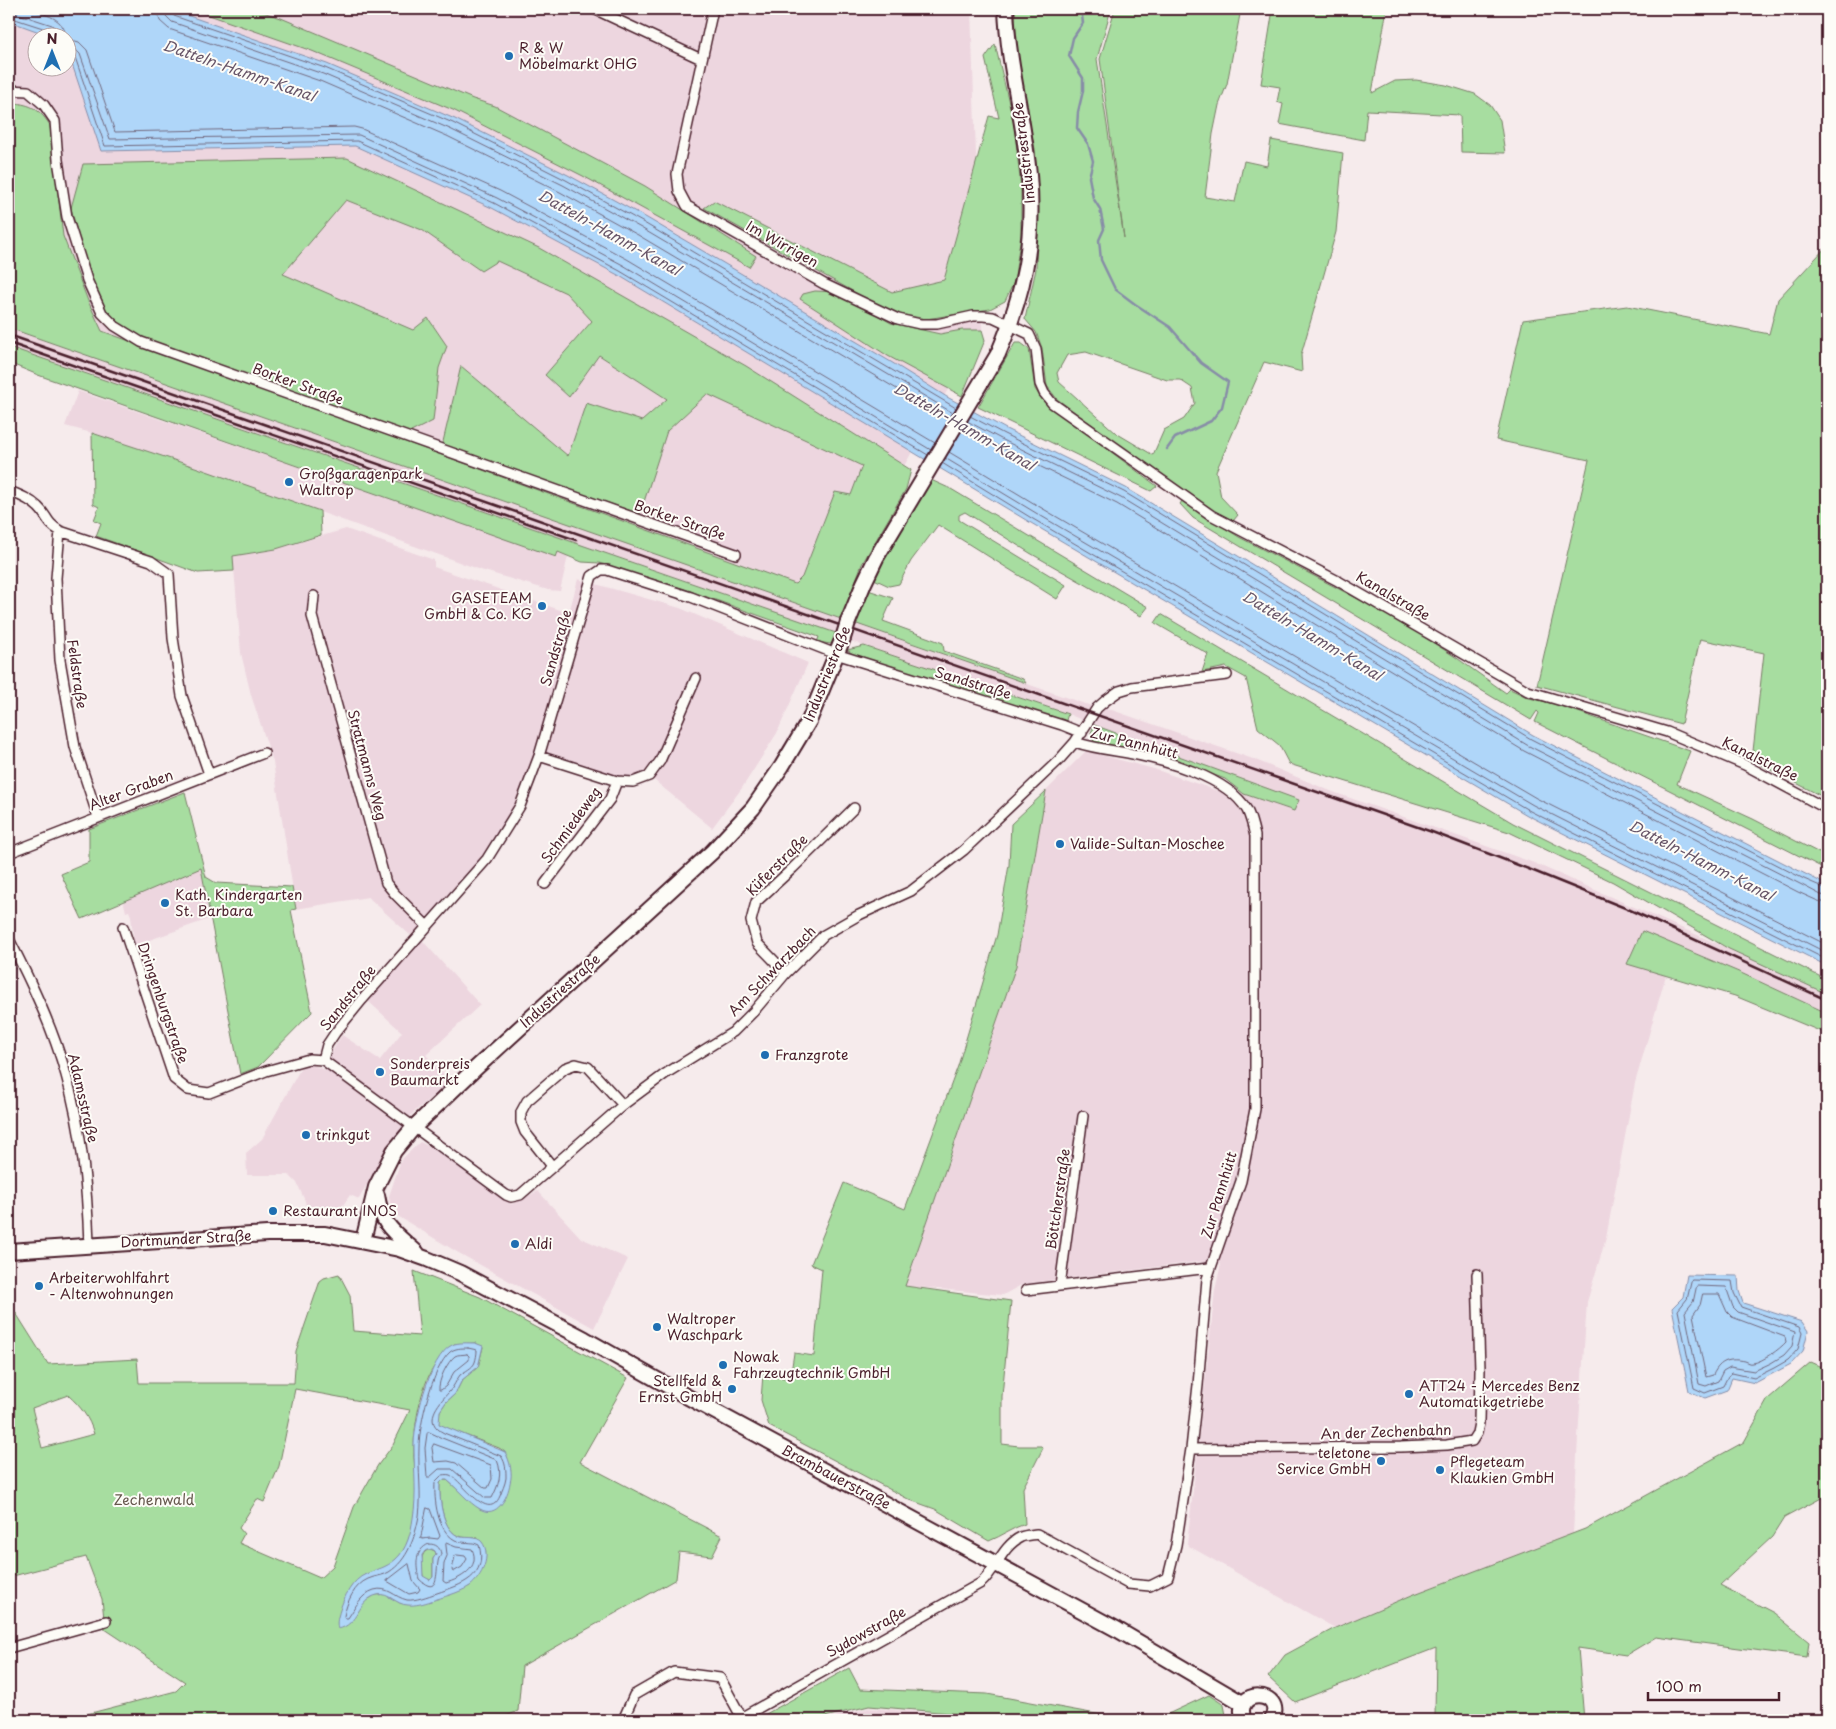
<svg xmlns="http://www.w3.org/2000/svg" width="1836" height="1729" font-family="'Playpen Sans',sans-serif">
  <rect width="100%" height="100%" fill="#f6ebec"/>
  <filter id="ink" filterUnits="userSpaceOnUse"><feTurbulence type="fractalNoise" baseFrequency=".02" numOctaves="2"/><feDisplacementMap in="SourceGraphic" scale="10" xChannelSelector="R" yChannelSelector="G"/><feConvolveMatrix kernelMatrix="1 2 1 2 8 2 1 2 1" color-interpolation-filters="sRGB"/></filter>
  <g filter="url(#ink)">
    <path fill="#edd6df" fill-rule="evenodd" d="M9 9H971L982 330 826 602 9 317ZM38 38H68V68H38Z
      M9 328 772 595 1085 704 1112 710 1253 759 1333 792 1534 863 1729 949 1827 994V1013L1741 973 1642 932 1627 964 1666 975 1635 1083 1606 1238 1587 1302 1578 1437 1573 1534 1412 1595 1335 1628 1187 1545 1215 1290 1221 1264 1198 1262 1023 1284 1003 1295 905 1286 1016 966 1046 791 1086 751 1154 769 1221 792 1244 794 1293 811 1299 800 1094 725 1068 714 864 646 835 635V633L822 628 9 347Z
      M78 391 528 546 555 557 558 552 568 556 560 591 548 590 481 570 195 467 92 433 65 426Z
      M346 529 434 560V567L569 613 578 579 680 608 808 663 777 733 742 788 712 828 649 776 633 782 539 757 520 806 487 859 427 926 410 935 368 897 296 909 273 762 251 695 241 653 233 556 276 549Z
      M201 867 209 919 138 944H134L131 916 129 911 126 912 122 895Z
      M422 940 480 1005 426 1055 450 1081 412 1114 373 1173 359 1199 350 1195 341 1208 324 1213 307 1212 305 1201 297 1183 289 1175H247L246 1153 262 1139 303 1064H310L325 1070 331 1053 342 1035 380 1060 402 1032 368 1001Z
      M420 1142 430 1147 512 1204 538 1191 581 1238 628 1259 594 1328 457 1252 391 1212 389 1196 401 1160Z
      M868 1708 1026 1720H824Z"/>
    <path fill="#a7dda0" stroke="#787e66" fill-rule="evenodd" d="M192 9H254L281 18 473 99 495 106 645 186 756 256 749 267 583 176 453 110 312 51Z
      M1015 9H1111L1097 59 1124 238 1100 59 1115 9H1241L1227 84 1219 105 1213 134 1205 197 1235 202 1244 161 1267 166 1271 140 1343 153 1336 232 1301 355 1302 372 1264 362 1216 471 1221 497 1238 515 1233 521 1204 507 1057 399 1047 386 1042 348 1036 332 1025 319 1036 269 1038 204 1035 149 1017 63ZM1086 352 1167 380H1180L1192 388 1195 403 1184 419 1164 430 1153 455 1116 433 1059 382 1057 373 1067 355Z
      M1273 9H1387L1372 93 1395 81 1416 80 1446 85 1475 94 1490 105 1500 120 1505 153 1461 152 1460 115 1367 110 1364 140 1279 124 1283 104 1277 102 1280 87 1261 84Z
      M995 44 1014 124 1021 188V234L1014 282 1005 301 990 309 926 319 890 312 704 208 714 201 892 292 944 280 989 116 999 118 985 58Z
      M9 102C30 105 37 106 50 125L63 236 88 301 102 331 795 584 802 577 835 492 851 495 862 466 707 394 667 431 640 514 442 446 461 366 568 456 586 403 642 421 667 399 599 355 569 397 545 375 592 321 566 293 497 261 481 271 422 230 346 200 283 274 413 330 428 318 447 346 439 368 433 421 409 433 132 334 105 310 84 260 71 208 83 164 347 158 539 248 746 366 911 470 906 489 862 564 841 619 9 328V180L12 123 9 121Z
      M1827 246V799L1752 760 1764 653 1700 639 1681 724 1537 685 1589 460 1496 440 1523 320 1627 306 1769 334 1778 299Z
      M815 291 838 292 891 323 940 334 962 330H982L985 340 962 396 888 356 800 299 803 294Z
      M1015 343H1021L1029 349 1035 389 1044 402 1157 486 1151 491 978 407Z
      M9 347 836 633 831 644 817 642 819 637 682 588 599 563 582 562 558 552 556 557 38 375 9 363Z
      M92 433 195 467 320 511 321 535 276 549 233 556 234 571 198 573 96 536 101 523 94 520 99 507 93 504Z
      M931 480 951 489 1148 607 1141 616 1030 553 965 512 959 515V520L1066 585 1057 599 938 525 911 561 899 584 889 586 874 579 888 553Z
      M1182 501 1239 537 1393 617 1454 656 1506 693 1510 689 1529 698 1555 704 1690 751 1677 784 1753 819 1827 857V870L1535 722 1539 713 1537 711 1531 720 1193 518 1180 504Z
      M868 590 893 598 883 621 943 643 944 651 1023 679 1026 683 854 623Z
      M1161 614 1513 823 1827 980V994L1729 949 1613 882 1509 832 1289 764 1279 745 1258 728 1246 678 1226 667 1202 672 1208 654 1155 623Z
      M864 646 1068 714 1065 723 859 658 847 650Z
      M1094 725 1299 800 1294 811 1244 794 1225 779 1160 755 1125 747 1099 744 1093 740 1091 733Z
      M1046 791 1016 966 905 1286 1011 1301 1002 1396V1444L1019 1446H1041L1043 1448 1023 1488 1025 1524C1012 1528 1002 1536 989 1541L935 1509 910 1500 769 1426 761 1400 763 1374 790 1379 794 1353 814 1356 822 1269 811 1264 844 1183 905 1209 958 1066 997 935 1009 865 1011 824Z
      M185 792 206 877 216 883 292 887 296 909 291 910 312 1012 258 1067 240 1074 201 868 82 919 61 874 89 862V829Z
      M1642 931 1741 973 1827 1013V1034L1735 996 1627 964Z
      M414 1271 480 1297 628 1378 580 1462 722 1536 712 1556 679 1552 676 1579 522 1666 518 1711 497 1720H64L176 1691 185 1682 105 1629 102 1599 86 1557 9 1577V1302L48 1364 137 1359 139 1383H294L296 1351 320 1281 324 1278 339 1274 350 1295 353 1331 420 1336ZM475 1343 483 1347 478 1367 462 1380 455 1394 446 1402 440 1411 438 1419 439 1425 499 1448 505 1452 481 1510 447 1480H443L440 1483C439 1499 442 1529 458 1536 464 1538 472 1538 478 1538L470 1586 430 1601 400 1603 385 1594 375 1595 364 1602V1575C371 1573 380 1571 386 1568 414 1553 416 1509 416 1482 416 1470 413 1459 414 1448 414 1425 421 1386 434 1367 440 1359 447 1351 454 1344ZM295 1389 410 1410 393 1445 378 1465 354 1507 333 1566 320 1578 239 1543 244 1534 239 1528 257 1499 264 1502 279 1466ZM68 1395C81 1407 89 1417 94 1434L42 1448 32 1408Z
      M1811 1362 1827 1369V1495L1784 1518 1772 1537 1720 1585 1774 1613 1809 1642 1807 1657 1656 1637 1626 1655 1578 1648 1584 1720H1437L1435 1716 1436 1648 1295 1702 1268 1677 1285 1655 1335 1628 1412 1595 1585 1529 1744 1442 1768 1399Z
      M430 1549 435 1551 436 1554 433 1559V1577L430 1580 423 1577C422 1566 418 1553 430 1549Z
      M849 1668 860 1689 987 1694 1129 1720H1032L869 1706 825 1717 821 1720H755Z
      M1209 1695 1224 1705 1227 1720H1155Z"/>
    <path fill="#afd6f9" stroke="#878da7" fill-rule="evenodd" d="M9 9H169L327 64 455 119 568 175 647 218 891 362 947 397 1006 429 1126 488 1533 735 1827 885V966L1527 815 1031 523 618 275 492 208 355 146 101 151 68 52V38L53 37 9 21Z
      M1687 1275 1738 1276 1739 1291 1743 1303 1802 1322 1808 1331 1803 1351 1791 1364 1755 1383 1732 1378 1727 1390 1705 1398 1689 1391 1672 1308 1683 1297Z
      M475 1343 483 1346 478 1367 462 1380 455 1394 446 1402 440 1411 439 1424 505 1452C510 1461 513 1473 510 1483 508 1497 497 1519 480 1509 469 1503 457 1488 447 1480H443L440 1483C439 1499 442 1532 461 1537 467 1538 477 1536 482 1542 492 1555 482 1577 470 1586 459 1593 443 1597 431 1601 425 1603 415 1606 408 1605 396 1605 389 1592 377 1595 357 1600 359 1625 338 1629 336 1622 338 1617 340 1610 344 1597 352 1580 366 1574 377 1569 386 1568 396 1559 407 1549 411 1532 413 1518 417 1495 414 1472 414 1449 413 1425 429 1356 452 1345 458 1342 468 1343 475 1343ZM432 1549 435 1551 436 1554 433 1559V1577L430 1580 423 1576 422 1555 425 1551Z"/>
    <g fill="none" stroke-linecap="round" stroke-linejoin="round">
      <path stroke="#72687d" stroke-width="1" d="M29 9C45 15 65 17 66 38
        M157 9 160 21 169 29 320 81 447 136 560 192 638 235 949 420
        M164 9 166 16 172 22 323 74 450 129 563 185 641 228 953 413
        M170 9 171 13 174 16 325 68 453 123 566 180 644 223 956 408
        M9 11 52 25 57 31 59 38
        M9 17 49 30 52 33V38
        M68 39 79 42 87 50 115 132 354 127 362 129 500 191 627 259 935 443
        M68 47 75 49 80 54 110 139 359 135 497 198 623 265 931 450
        M68 53 72 54 75 57 105 146 357 141 494 203 620 271 928 455
        M970 416 1004 434 1124 492 1531 739 1804 879 1827 889
        M967 421 1001 439 1121 498 1527 745 1802 885 1821 895 1827 896
        M963 428 998 446 1117 504 1524 751 1798 892 1818 901 1827 903
        M949 452 1040 507 1536 798 1827 945
        M945 458 1036 513 1533 805 1827 953
        M942 463 1033 519 1530 811 1827 960
        M1692 1280 1732 1281 1734 1293 1741 1307 1799 1327 1802 1333 1798 1349 1788 1360 1774 1368 1754 1378 1732 1373 1728 1376 1723 1386 1705 1393 1694 1388 1678 1310 1687 1299Z
        M1697 1286 1726 1287 1733 1307 1738 1312 1795 1332 1792 1346 1784 1355 1771 1363 1754 1371 1730 1367 1723 1371 1718 1381 1706 1386 1699 1384 1685 1312 1693 1302Z
        M1703 1294H1719L1727 1312 1732 1317 1785 1337 1786 1342C1780 1349 1762 1362 1753 1363 1750 1364 1748 1362 1745 1361 1730 1358 1720 1360 1713 1375L1706 1377 1693 1315 1700 1305Z
        M468 1348 477 1350C477 1354 476 1359 475 1362 473 1368 465 1371 460 1375 456 1380 454 1387 449 1392 438 1404 422 1422 444 1433L501 1456C506 1463 506 1470 506 1478 505 1485 502 1490 500 1496 488 1524 463 1481 450 1475 447 1474 444 1475 442 1475L435 1482C434 1501 437 1530 455 1540 463 1544 472 1541 479 1545 488 1577 461 1585 437 1593 428 1596 415 1601 407 1600 394 1597 388 1586 374 1590 361 1594 355 1608 348 1618H345L344 1616C347 1602 354 1585 368 1579 374 1576 383 1576 389 1572 408 1560 415 1537 419 1516 422 1493 418 1471 419 1448 419 1425 432 1368 450 1352 455 1348 461 1348 468 1348Z
        M467 1354 469 1356V1360L454 1372 446 1386 441 1390H439C438 1381 447 1362 455 1356 458 1354 463 1355 467 1354Z
        M429 1432 442 1438 497 1460C503 1474 498 1486 492 1498H485L452 1469H439L430 1477H427L425 1448 427 1434Z
        M434 1444 491 1465 492 1479 488 1488H485L456 1463 448 1461 434 1462 432 1448Z
        M427 1508 430 1509 440 1536 438 1539 430 1538 423 1539 421 1538Z
        M446 1543 456 1547 472 1549C481 1568 460 1579 446 1583L443 1581 444 1563 447 1556Z
        M429 1544C436 1544 440 1547 441 1554 440 1557 438 1559 438 1562 436 1572 439 1598 419 1579 416 1566 414 1550 429 1544Z
        M457 1555 465 1556 467 1559 462 1567 453 1572 452 1570 455 1556Z
        M409 1564 413 1581 420 1589 418 1592 409 1594 387 1581Z"/>
      <path stroke="#878da7" stroke-width="2.5" d="M1081 9 1083 23 1073 38 1069 56 1083 78V91L1078 112 1077 128 1088 144 1093 161 1089 177 1093 198 1100 209 1104 229 1099 240 1101 260 1115 289 1135 304 1170 327 1201 363 1228 382 1222 407 1211 421 1175 438 1167 449"/>
      <g stroke="#4a1f2b" stroke-width="12">
        <path id="street" d="M594 9 701 59
          M713 9 677 174 679 191 687 206 824 284 898 319 920 324H937L973 316H983L993 317 1029 334 1036 349 1040 384 1044 393 1052 403 1211 515 1338 581 1528 691 1667 732 1745 765 1827 809
          M9 90 28 91 44 105 55 121 58 160 67 217 87 280 102 313 115 326 141 342 736 554
          M9 491C19 495 30 499 38 507 48 516 45 522 60 531L151 561 169 574 173 638 182 696 209 774
          M60 531 56 578 60 660 75 747 98 817
          M314 596 312 616 386 883 395 894 427 926
          M1082 733 1062 725 836 654 691 597 607 570H601L592 576 539 756 520 806 487 859 362 1000 335 1033 327 1045 323 1060 506 1195 511 1197 520 1195 623 1105 665 1074 733 1032 754 1011 786 973 824 935 859 915 911 891 964 850 1059 760 1075 742 1097 708 1105 701 1119 691 1132 687 1227 675
          M539 756 617 781 633 782 649 776 660 761 696 678
          M9 853 264 753
          M545 884 610 799 617 781
          M123 927 174 1079 188 1090 209 1093 266 1071 309 1059 323 1060
          M9 939C31 982 53 1028 66 1075 82 1130 87 1187 89 1244
          M786 973 757 943 751 921 756 902 793 868 854 808
          M552 1166 525 1132 521 1122V1112L527 1101 565 1068 576 1064 588 1067 623 1105
          M1060 1286 1083 1116
          M1026 1290 1209 1268
          M1191 1449 1401 1447 1447 1445 1472 1441 1477 1433 1479 1423 1480 1370 1477 1274
          M9 1648 106 1621
          M623 1720 634 1695 674 1672 720 1678 742 1718
          M737 1720 981 1583C996 1570 1002 1546 1021 1537 1026 1535 1032 1535 1037 1534L1128 1584 1150 1586 1168 1577 1176 1545 1191 1449 1198 1385 1207 1279 1241 1181 1255 1109V836C1253 827 1251 818 1247 810 1228 777 1164 760 1128 753 1110 750 1092 748 1075 742"/>
      </g>
      <g stroke="#4a1f2b" stroke-width="18">
        <path id="secondary" d="M848 622 864 583 876 558 998 354C1024 293 1035 242 1029 175 1024 119 1008 65 1006 9
          M377 1195C382 1227 394 1232 417 1253
          M363 1241 376 1187 394 1151 414 1127 476 1068 712 852 753 808 782 766 809 721 843 638
          M9 1251 267 1234H325L399 1249 427 1259 460 1273 585 1339 684 1395 1118 1630 1244 1704
          M1244 1720C1231 1688 1286 1689 1272 1720"/>
      </g>
      <use href="#street" stroke="#fdfcf7" stroke-width="9"/>
      <use href="#secondary" stroke="#fdfcf7" stroke-width="14"/>
      <path stroke="#4a1f2b" stroke-width="2.5" d="M9 335 1432 832 1531 870 1630 910 1827 1000
        M9 343 576 540"/>
      <g stroke="#4a1f2b" stroke-width="18" stroke-linecap="butt">
        <path id="secondary-bridge" d="M843 638 848 622"/>
      </g>
      <use href="#secondary-bridge" stroke="#fdfcf7" stroke-width="14"/>
    </g>
  </g>
  <g fill="#1f6fb2" stroke="#fdfcf7" stroke-width="2">
    <circle cx="509" cy="56" r="5"/>
    <circle cx="289" cy="482" r="5"/>
    <circle cx="542" cy="606" r="5"/>
    <circle cx="1060" cy="844" r="5"/>
    <circle cx="165" cy="903" r="5"/>
    <circle cx="765" cy="1055" r="5"/>
    <circle cx="380" cy="1072" r="5"/>
    <circle cx="306" cy="1135" r="5"/>
    <circle cx="273" cy="1211" r="5"/>
    <circle cx="515" cy="1244" r="5"/>
    <circle cx="39" cy="1286" r="5"/>
    <circle cx="657" cy="1327" r="5"/>
    <circle cx="723" cy="1365" r="5"/>
    <circle cx="732" cy="1389" r="5"/>
    <circle cx="1409" cy="1394" r="5"/>
    <circle cx="1381" cy="1461" r="5"/>
    <circle cx="1440" cy="1470" r="5"/>
  </g>
  <g text-anchor="middle" stroke-width="4" stroke-linejoin="round" paint-order="stroke">
    <g font-size="14" fill="#4a1f2b" stroke="#fdfcf7" text-anchor="start">
      <text x="519" y="53">R &amp; W<tspan x="519" dy="16">Möbelmarkt OHG</tspan></text>
      <text x="299" y="479">Großgaragenpark<tspan x="299" dy="16">Waltrop</tspan></text>
      <text x="532" y="603" text-anchor="end">GASETEAM<tspan x="532" dy="16">GmbH &amp; Co. KG</tspan></text>
      <text x="1070" y="849">Valide-Sultan-Moschee</text>
      <text x="175" y="900">Kath. Kindergarten<tspan x="175" dy="16">St. Barbara</tspan></text>
      <text x="775" y="1060">Franzgrote</text>
      <text x="390" y="1069">Sonderpreis<tspan x="390" dy="16">Baumarkt</tspan></text>
      <text x="316" y="1140">trinkgut</text>
      <text x="283" y="1216">Restaurant INOS</text>
      <text x="525" y="1249">Aldi</text>
      <text x="49" y="1283">Arbeiterwohlfahrt<tspan x="49" dy="16">- Altenwohnungen</tspan></text>
      <text x="667" y="1324">Waltroper<tspan x="667" dy="16">Waschpark</tspan></text>
      <text x="733" y="1362">Nowak<tspan x="733" dy="16">Fahrzeugtechnik GmbH</tspan></text>
      <text x="722" y="1386" text-anchor="end">Stellfeld &amp;<tspan x="722" dy="16">Ernst GmbH</tspan></text>
      <text x="1419" y="1391">ATT24 - Mercedes Benz<tspan x="1419" dy="16">Automatikgetriebe</tspan></text>
      <text x="1371" y="1458" text-anchor="end">teletone<tspan x="1371" dy="16">Service GmbH</tspan></text>
      <text x="1450" y="1467">Pflegeteam<tspan x="1450" dy="16">Klaukien GmbH</tspan></text>
    </g>
    <g font-size="14" fill="#4a1f2b" stroke="#fdfcf7">
      <text transform="translate(1024 153) rotate(-97)" y="5">Industriestraße</text>
      <text transform="translate(782 244) rotate(29)" y="5">Im Wirrigen</text>
      <text transform="translate(298 384) rotate(20)" y="5">Borker Straße</text>
      <text transform="translate(680 520) rotate(19)" y="5">Borker Straße</text>
      <text transform="translate(1393 596) rotate(30)" y="5">Kanalstraße</text>
      <text transform="translate(556 648) rotate(-74)" y="5">Sandstraße</text>
      <text transform="translate(77 674) rotate(82)" y="5">Feldstraße</text>
      <text transform="translate(827 674) rotate(-68)" y="5">Industriestraße</text>
      <text transform="translate(973 683) rotate(17)" y="5">Sandstraße</text>
      <text transform="translate(1134 743) rotate(14)" y="5">Zur Pannhütt</text>
      <text transform="translate(1760 759) rotate(26)" y="5">Kanalstraße</text>
      <text transform="translate(367 765) rotate(75)" y="5">Stratmanns Weg</text>
      <text transform="translate(131 790) rotate(-21)" y="5">Alter Graben</text>
      <text transform="translate(571 825) rotate(-54)" y="5">Schmiedeweg</text>
      <text transform="translate(777 865) rotate(-45)" y="5">Küferstraße</text>
      <text transform="translate(772 971) rotate(-46)" y="5">Am Schwarzbach</text>
      <text transform="translate(560 991) rotate(-42)" y="5">Industriestraße</text>
      <text transform="translate(348 998) rotate(-51)" y="5">Sandstraße</text>
      <text transform="translate(163 1003) rotate(71)" y="5">Dringenburgstraße</text>
      <text transform="translate(83 1098) rotate(77)" y="5">Adamsstraße</text>
      <text transform="translate(1219 1195) rotate(-73)" y="5">Zur Pannhütt</text>
      <text transform="translate(1058 1199) rotate(-82)" y="5">Böttcherstraße</text>
      <text transform="translate(186 1239) rotate(-3)" y="5">Dortmunder Straße</text>
      <text transform="translate(1386 1432) rotate(-2)" y="5">An der Zechenbahn</text>
      <text transform="translate(836 1477) rotate(28)" y="5">Brambauerstraße</text>
      <text transform="translate(866 1632) rotate(-29)" y="5">Sydowstraße</text>
    </g>
    <g font-size="14" fill="#66584e" stroke="#fdfcf7">
      <text x="154" y="1505">Zechenwald</text>
    </g>
    <g font-size="15" font-style="italic" fill="#685669" stroke="#fdfcf7">
      <text transform="translate(239 71) rotate(19)" y="5">Datteln-Hamm-Kanal</text>
      <text transform="translate(609 233) rotate(29)" y="5">Datteln-Hamm-Kanal</text>
      <text transform="translate(964 427) rotate(30)" y="5">Datteln-Hamm-Kanal</text>
      <text transform="translate(1312 636) rotate(31)" y="5">Datteln-Hamm-Kanal</text>
      <text transform="translate(1701 861) rotate(27)" y="5">Datteln-Hamm-Kanal</text>
    </g>
  </g>
  <rect width="1836" height="1729" fill="none" stroke="#fdfcf7" stroke-width="30"/>
  <rect x="15" y="15" width="1806" height="1699" fill="none" stroke="#4a1f2b" stroke-width="2" filter="url(#ink)"/>
  <g transform="translate(52 52)"><circle r="24" fill="#fdfcf7" stroke="#b5a4a5"/>
  <path d="M0-4L9 19L0 12L-9 19Z" fill="#1f6fb2"/>
  <text y="-8" font-size="14" font-weight="bold" text-anchor="middle" fill="#4a1f2b">N</text>
  </g>
  <path d="M1648 1692v8h131v-8" fill="none" stroke="#4a1f2b" stroke-width="2.5"/>
  <text x="1656" y="1692" font-size="15" fill="#4a1f2b" stroke="#fdfcf7" stroke-width="4" paint-order="stroke">100 m</text>
</svg>
